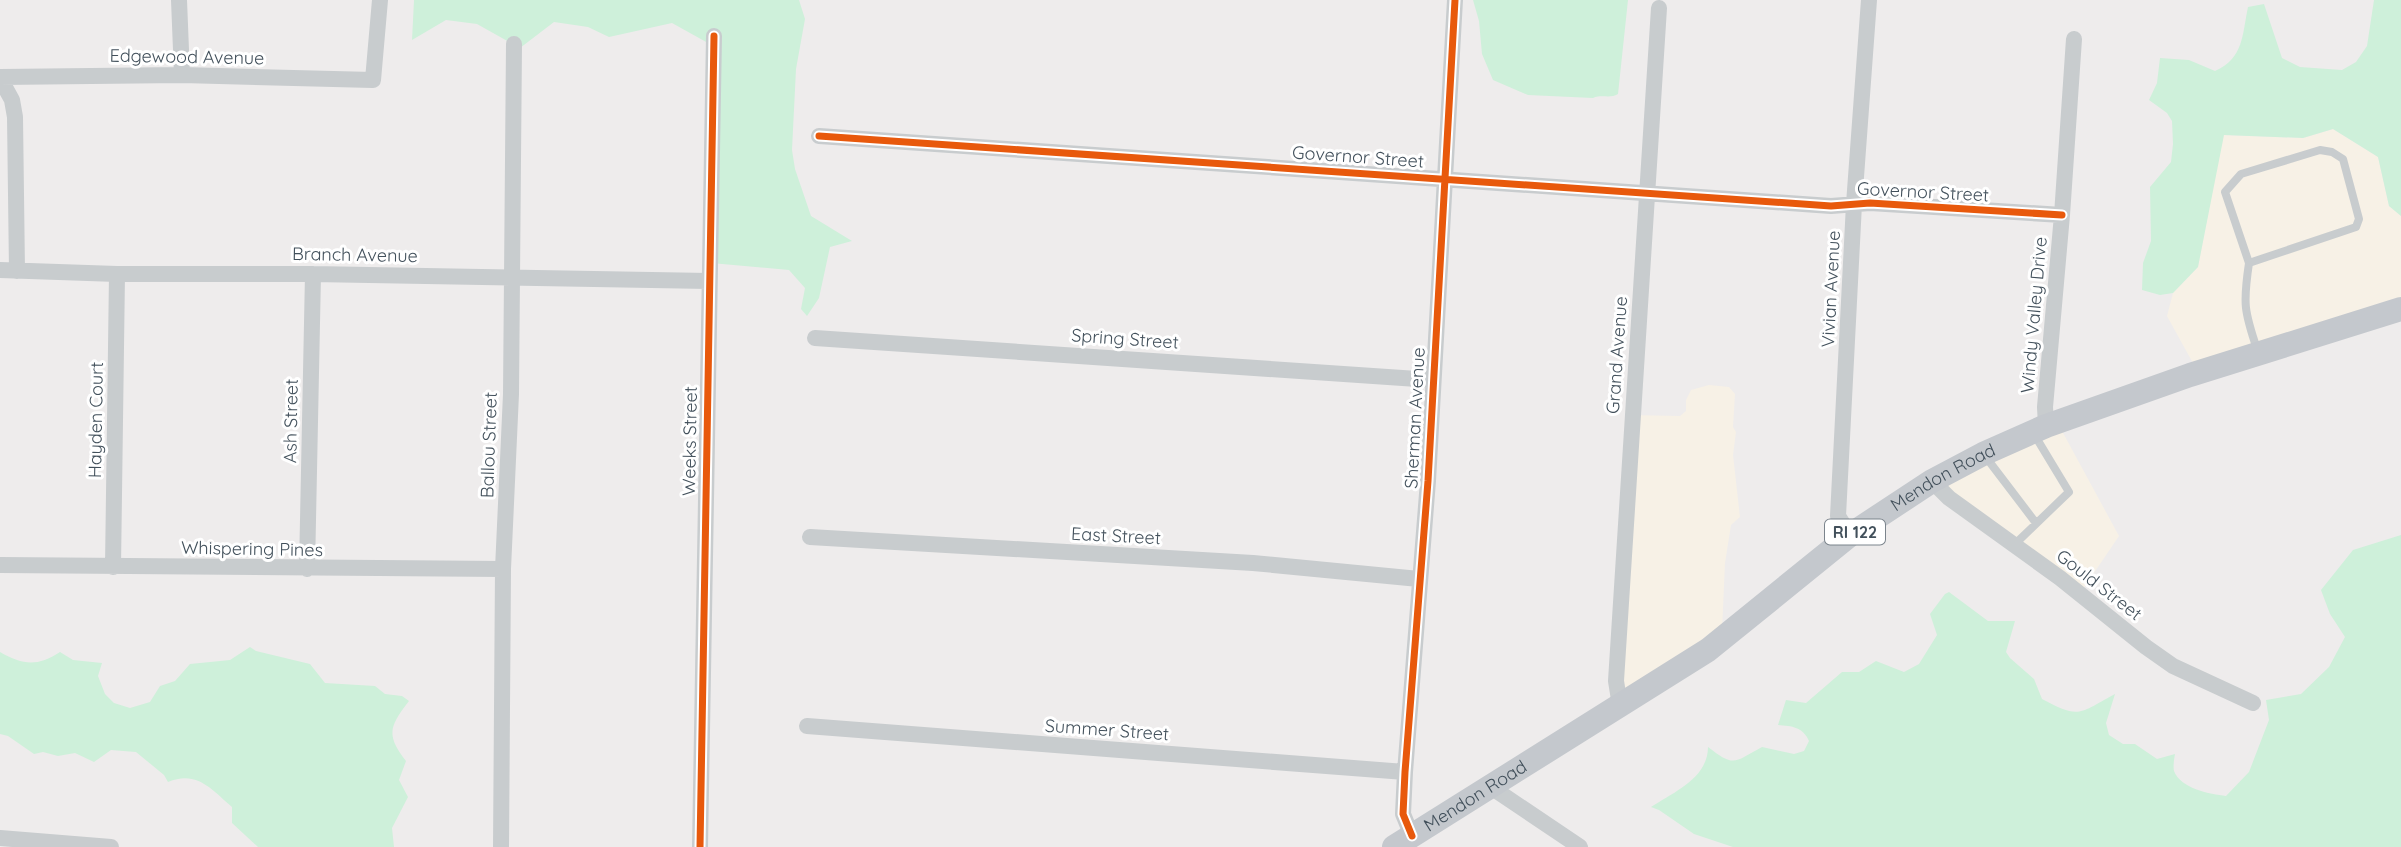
<svg xmlns="http://www.w3.org/2000/svg" width="2401" height="847" font-family="Quicksand,sans-serif">
  <rect width="100%" height="100%" fill="#eeecec"/>
  <path fill="#f7f1e6" d="M2333 129 2378 157 2389 206 2401 216V309L2194 365 2167 316 2173 293 2198 267 2223 135 2303 138Z
    M1709 385 1729 387 1735 394 1733 427 1736 432 1733 455 1740 517 1731 525 1725 563 1722 631 1619 697 1614 613 1625 421 1627 415 1680 416 1686 411V400L1691 390Z
    M2056 420 2119 536 2081 592 1930 481Z"/>
  <path fill="#cef0da" d="M414 0H799L805 19 796 69 792 150 795 169 811 216 852 241 830 247 819 298 807 316 801 309 805 288 789 270 711 263 717 48 672 23 609 37 588 27 554 22 520 48 477 24 446 20 412 40Z
    M1473 0H1628L1618 94C1610 99 1602 94 1593 98L1528 95 1493 80 1482 54 1479 21Z
    M2374 0H2401V216L2389 206 2378 157 2333 129 2303 138 2224 135 2198 267 2173 293 2160 295 2142 290 2143 263 2151 241 2150 187 2171 162 2173 144 2172 121 2167 113 2149 100 2157 83 2160 58 2189 60 2215 71C2244 58 2242 35 2248 7L2264 4 2282 58 2300 67 2342 70 2356 62 2367 46Z
    M2401 535V847H1733L1694 834 1659 810 1651 807C1674 792 1708 778 1708 747 1735 768 1734 762 1762 747L1794 754 1804 751 1809 741C1803 727 1792 726 1778 725L1786 700 1806 703 1842 672H1859L1876 661 1904 672 1919 664 1937 635 1930 614 1945 594 1949 592 1988 621H2015L2006 652 2010 658 2034 679 2042 699C2080 719 2078 714 2115 694L2106 723 2109 735 2123 744H2135L2157 759 2175 754C2174 759 2173 767 2174 771 2181 789 2210 794 2226 796L2249 772 2269 720 2266 700 2301 694 2329 667 2345 637 2330 614 2321 590 2353 550Z
    M250 647 256 651 310 664 325 683 375 686 385 694 402 696 409 701C389 727 386 735 406 761L399 780 408 797 392 828 394 847H258L232 823V807C211 789 197 770 168 782L164 775 136 752 111 750 94 762 75 753 58 756 43 752 34 754 8 736 0 734V652C23 665 37 667 60 652L73 660 102 663 98 676 105 694 114 703 130 708 150 702 160 686 175 681 190 664 230 660Z"/>
  <g fill="none" stroke-linecap="round" stroke-linejoin="round">
    <path stroke="#c8ccce" stroke-width="8" d="M2249 263 2225 192 2241 174 2320 150 2332 152 2343 159 2359 219 2356 227 2249 263C2243 303 2244 311 2257 349
      M1985 456 2036 523
      M2014 545 2069 492 2034 434"/>
    <path stroke="#c8ccce" stroke-width="16" d="M179 0 182 75
      M0 77 182 75 373 80 380 0
      M0 78 12 100 15 117 17 271
      M819 136 1831 206 1870 203 2062 215
      M0 270 117 274H313L709 281
      M815 338 1432 380
      M2046 426 2045 407 2062 215 2074 39
      M1932 481 1949 498 2060 578 2146 647 2173 666 2253 703
      M1850 535 1838 516 1854 204 1869 0
      M810 537 1253 563 1419 579
      M0 565 503 569
      M113 567 117 274
      M307 569 313 274
      M1620 706 1616 681 1659 8
      M807 726 1405 772
      M1491 787 1580 847
      M1412 836 1403 814 1405 772 1428 481 1455 0
      M0 838 111 847
      M501 847 503 569 511 394 514 44
      M700 847 714 36"/>
    <path stroke="#c4c8cd" stroke-width="24" id="s1" d="M1394 847 1708 650 1850 535 1932 481 1983 454 2046 426 2190 375 2401 309"/>
    <g stroke="#fff" stroke-width="11">
      <path id="cycleway" d="M819 136 1831 206 1870 203 2062 215
        M1412 836 1403 814 1405 772 1428 481 1455 0
        M700 847 714 36"/>
    </g>
    <use href="#cycleway" stroke="#e8590c" stroke-width="7"/>
  </g>
  <g text-anchor="middle" stroke-width="6" stroke-linejoin="round" paint-order="stroke">
    <rect fill="#fff" stroke="#7b848c" stroke-width="2" x="1825" y="519.5" width="60" height="25" rx="5"/>
    <g font-size="16" font-weight="bold" fill="#42505b">
      <text x="1855" y="538">RI 122</text>
    </g>
    <g font-size="18" fill="#42505b" stroke="#fff">
      <text transform="translate(187 57) rotate(1)" y="6">Edgewood Avenue</text>
      <text transform="translate(1358 157) rotate(4)" y="6">Governor Street</text>
      <text transform="translate(1923 192) rotate(3)" y="6">Governor Street</text>
      <text transform="translate(355 255) rotate(1)" y="6">Branch Avenue</text>
      <text transform="translate(1831 289) rotate(-87)" y="6">Vivian Avenue</text>
      <text transform="translate(2034 315) rotate(-85)" y="6">Windy Valley Drive</text>
      <text transform="translate(1125 339) rotate(4)" y="6">Spring Street</text>
      <text transform="translate(1617 355) rotate(-86)" y="6">Grand Avenue</text>
      <text transform="translate(1415 418) rotate(-87)" y="6">Sherman Avenue</text>
      <text transform="translate(96 420) rotate(-89)" y="6">Hayden Court</text>
      <text transform="translate(291 421) rotate(-89)" y="6">Ash Street</text>
      <text transform="translate(690 441) rotate(-89)" y="6">Weeks Street</text>
      <text transform="translate(489 445) rotate(-88)" y="6">Ballou Street</text>
      <text dy="6" stroke="none"><textPath href="#s1" startOffset="663">Mendon Road</textPath></text>
      <text transform="translate(1116 536) rotate(3)" y="6">East Street</text>
      <text transform="translate(252 549) rotate(1)" y="6">Whispering Pines</text>
      <text transform="translate(2099 585) rotate(38)" y="6">Gould Street</text>
      <text transform="translate(1107 730) rotate(4)" y="6">Summer Street</text>
      <text dy="6" stroke="none"><textPath href="#s1" startOffset="96">Mendon Road</textPath></text>
    </g>
  </g>
</svg>
